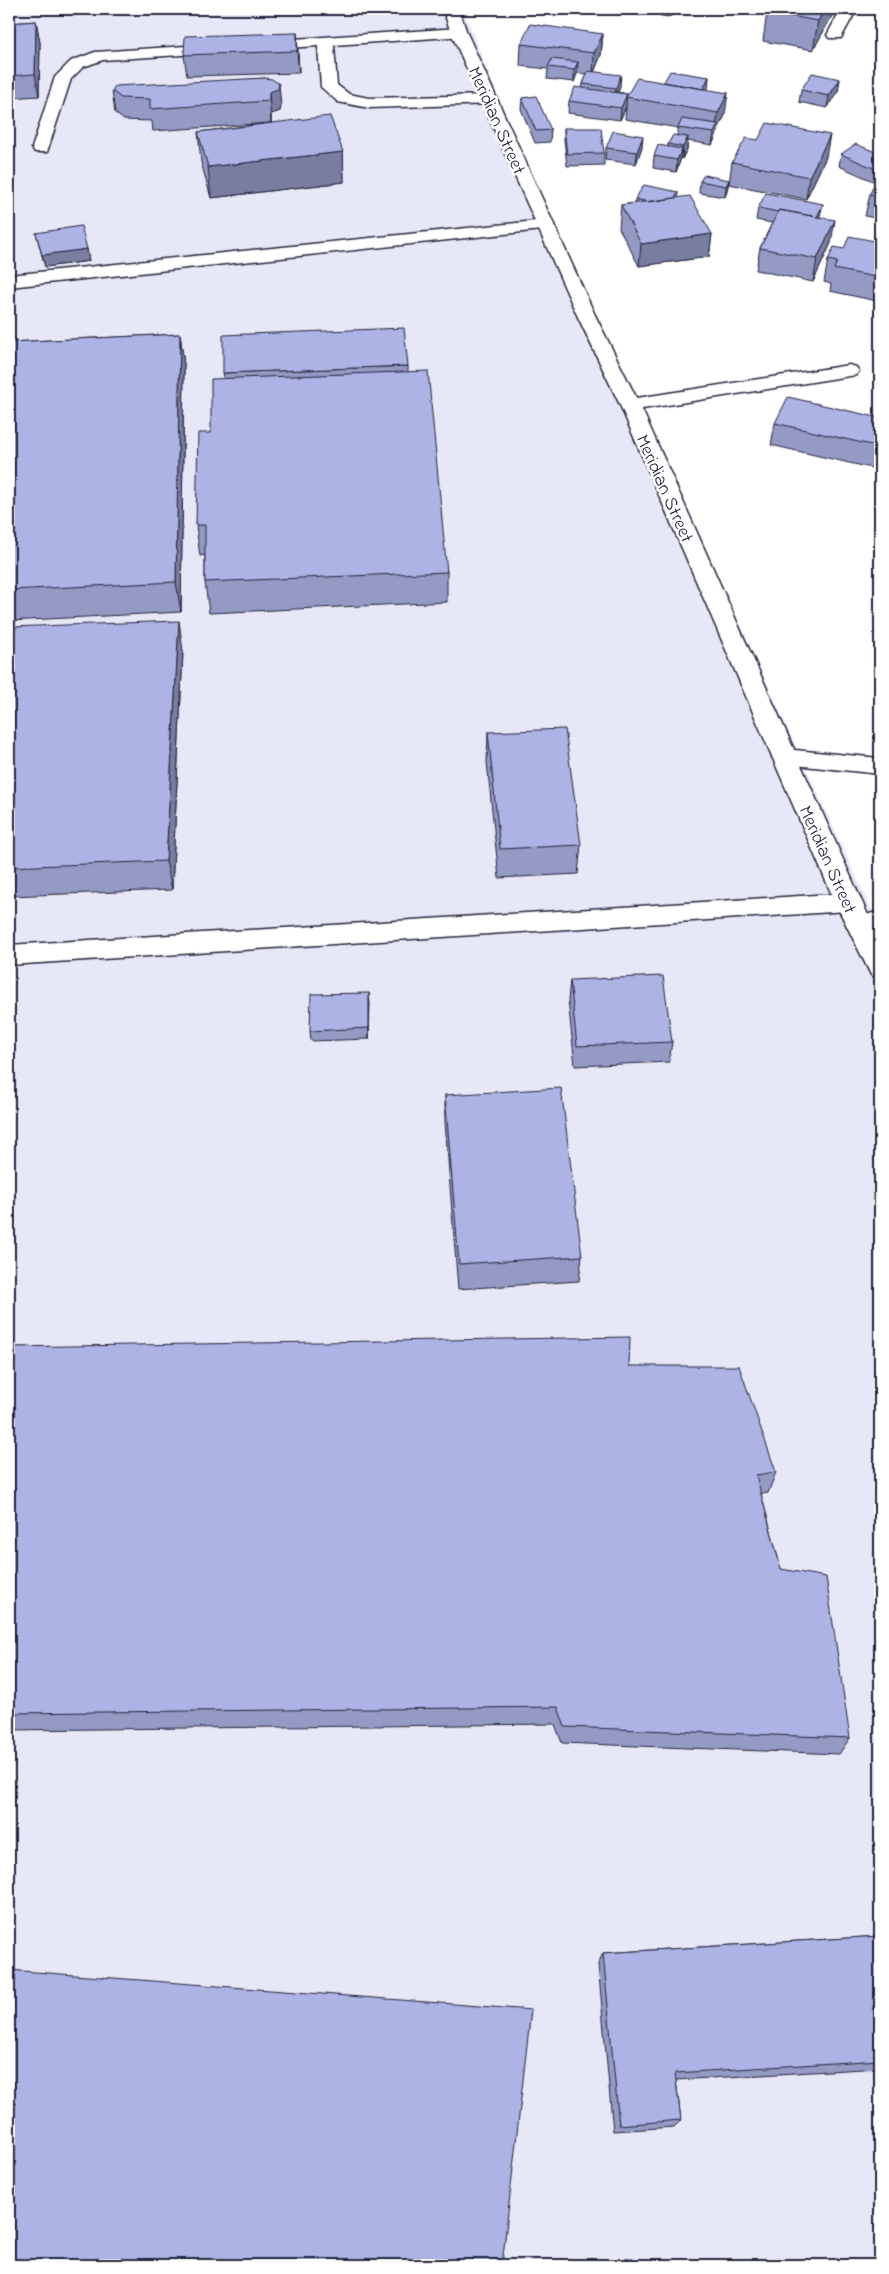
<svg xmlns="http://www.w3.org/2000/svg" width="889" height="2274" font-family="'Indie Flower',sans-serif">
  <rect width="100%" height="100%" fill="#fff"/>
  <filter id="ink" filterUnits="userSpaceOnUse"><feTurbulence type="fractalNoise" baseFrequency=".02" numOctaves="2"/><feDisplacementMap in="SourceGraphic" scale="10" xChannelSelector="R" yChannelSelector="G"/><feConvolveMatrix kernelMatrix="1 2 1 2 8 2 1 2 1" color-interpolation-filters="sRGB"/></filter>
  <g filter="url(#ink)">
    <path fill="#e6e8f7" d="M9 9H463L521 153 880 928V2265H9Z"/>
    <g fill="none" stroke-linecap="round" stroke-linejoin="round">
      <g stroke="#22223b" stroke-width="3">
        <path id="service" d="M841 9H857L841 38H829L827 35Z
          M459 28 465 30 467 33 465 36 334 45 337 85 349 94 369 98 489 95 495 96 497 100 495 104 369 108 338 102 321 87 318 46 103 60 83 67 71 79 47 152H35L32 148 55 77 71 61 95 52Z
          M545 220 551 221 554 225 551 229 9 287V275Z
          M849 365 856 367 859 371 856 375 630 411 623 409 620 405 623 401 630 399Z
          M784 749 880 758V774L776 763 772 757 776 751Z
          M848 893 857 895 861 902 857 909 848 911 9 965V945Z
          M880 911V931L860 936 851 933 847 926 851 919Z"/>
      </g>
      <g stroke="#22223b" stroke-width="3">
        <path id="minor" d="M660 9H677C672 16 668 17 660 15L658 12Z"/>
      </g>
      <g stroke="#22223b" stroke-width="3">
        <path id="primary" d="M443 9H459L467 33 595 315 640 405 880 942V978L871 975 835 902 620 405 577 315 451 33Z"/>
      </g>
      <use href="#service" fill="#fff" fill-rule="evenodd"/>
      <use href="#minor" fill="#fff" fill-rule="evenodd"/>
      <use href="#primary" fill="#fff" fill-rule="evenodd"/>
    </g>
    <path fill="#959ac4" stroke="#22223b" d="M769 9H836L813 50 763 41 767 12Z
      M36 21 40 43 39 96 9 98V23Z
      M297 33 299 73 187 76 184 55Z
      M603 34 601 55 594 72 620 87 618 92 627 94V96L664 82 709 77 707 90 725 115 717 132 716 136 712 145 688 141 687 149 682 159 681 158 676 172 653 168 654 156 668 147V144L677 136 678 128 625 119 626 107 620 120 568 113 569 101 582 88 583 84 587 74 577 73 574 82 547 79 548 69 520 66 521 44Z
      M265 78 281 106 280 111 271 114V123L343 152 344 182 211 198 201 162 198 132 270 123 153 131 152 121 124 120 115 113 112 91Z
      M840 79 838 91 827 108 799 102 801 90Z
      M522 98 551 130 550 142 535 143 521 109Z
      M564 128 604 153V165L567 166 564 140Z
      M758 140 826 157 806 199 729 184 732 162Z
      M642 147 636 164 605 160 606 148Z
      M841 154H880V219L865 216 870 194 875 182 839 166Z
      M729 180 727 191 725 197 699 193 700 181Z
      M678 192V198L712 234 709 257 639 266 619 228 621 205 635 203V199Z
      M758 208 820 216V217L831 243 813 282 756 270 760 248 772 223 756 220Z
      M36 233 87 249 89 261 45 267Z
      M880 242V293L877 301 830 291 831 284 824 282 828 260 844 249Z
      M180 334 184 365 181 612 9 621V342Z
      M408 366V372L447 572V602L209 613 205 582V555L200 556 196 525 211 433 224 379 223 373Z
      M880 418V470L771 445 775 423Z
      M9 627 183 651 172 890 9 896Z
      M488 732 581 845 578 874 499 878 487 762Z
      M570 980 672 1042 669 1062 575 1066 568 1000Z
      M369 993V1039L311 1041 310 1031Z
      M445 1095 582 1256 579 1281 458 1289 445 1122Z
      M9 1347 629 1366 776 1472 768 1493 761 1494 781 1569 850 1738 839 1754 562 1743 555 1724 9 1730Z
      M880 1936V2068L676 2080 681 2120 674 2127 613 2131 598 1964 603 1953Z"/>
    <path fill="#797da0" stroke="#22223b" d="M825 9H836L813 50 818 21Z
      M36 21 40 43 39 96 35 74Z
      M297 33 298 55 299 73 297 51Z
      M603 34 601 55 593 75 594 53Z
      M578 62 577 74 574 82V70Z
      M621 75 620 87 615 99 616 88Z
      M709 77 708 89 697 108 699 96Z
      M840 79 838 91 827 108 829 96Z
      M279 84 281 106 280 111 271 114V123L269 92Z
      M728 93 725 115 717 132 716 136 712 145 714 133 716 128 718 113Z
      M627 94 626 107 620 120 621 108Z
      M830 135 826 157 806 199 809 177Z
      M643 136 642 147 636 164 637 152Z
      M688 137 687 149 682 159 683 147Z
      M682 149 680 161 676 172 677 160Z
      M343 152 344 182 211 198 208 167Z
      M729 180 727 191 725 197 726 186Z
      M823 204 820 216 814 231 816 219Z
      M835 220 831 243 813 282 817 259Z
      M712 234 709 257 639 266 641 244Z
      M87 249 89 261 45 267 42 255Z
      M880 284V293L877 301Z
      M180 334 184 365 181 612 176 582Z
      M179 621 183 651 172 890 166 861Z
      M369 993 370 1004 369 1039Z"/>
    <path fill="#adb3e4" stroke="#22223b" d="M769 9H825L818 21 767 12Z
      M36 21 35 74 9 76V23Z
      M530 24 603 34 594 53 521 44Z
      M297 33V51L184 55 185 36Z
      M552 59 578 62 574 70 548 67Z
      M588 71 621 75 616 88 583 84Z
      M670 71 709 77 703 89 664 82Z
      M812 73 840 79 829 96 801 90Z
      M265 78 272 79 279 84 278 89 269 92V101L150 109V99L121 98 112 91 115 86Z
      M637 78 728 93 718 113 626 97Z
      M575 87 627 94 621 108 569 101Z
      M536 96 551 130 536 131 522 98Z
      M330 116 343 152 208 167 198 132Z
      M682 119 718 124 714 133 678 128Z
      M767 123 830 135 809 177 732 162 746 138 758 140Z
      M564 128H601L604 153 567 154Z
      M613 131 643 136 637 152 606 148Z
      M673 135 688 137 683 147 668 144Z
      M856 144 880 154V171L841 154Z
      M658 145 682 149 677 160 654 156Z
      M880 172V196L870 194Z
      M704 175 729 180 726 186 700 181Z
      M644 185 678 192 675 198 649 202 635 199Z
      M766 193 823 204 817 217 779 210 778 212 758 208Z
      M690 196 712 234 641 244 621 205Z
      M779 210 835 220 817 259 760 248Z
      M81 226 87 249 42 255 36 233Z
      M849 236 880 242V278L834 269 837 262 828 260 834 247 844 249Z
      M404 328 408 366 223 373V335Z
      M180 334 176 582 9 590V342Z
      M428 371 447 572 205 582V525H196L198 433H211V379Z
      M788 397 880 418V447L775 423Z
      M179 621 166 861 9 867V627Z
      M565 729 581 845 500 849 488 732Z
      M663 976 672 1042 577 1046 570 980Z
      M369 993V1028L310 1031 311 994Z
      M561 1088 582 1256 459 1264 445 1095Z
      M630 1337 629 1366H739L776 1472 756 1475 781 1569 826 1577 850 1738 565 1727 558 1707 9 1713V1347Z
      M880 1936V2060L675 2073 681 2120 619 2125 603 1953Z
      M9 1970 531 2010 502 2265H9Z"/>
  </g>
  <g text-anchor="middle" stroke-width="5" stroke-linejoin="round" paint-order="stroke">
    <g font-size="19" fill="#22223b" stroke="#fff">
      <text transform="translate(498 120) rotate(66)" y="7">Meridian Street</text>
      <text transform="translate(666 488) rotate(66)" y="7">Meridian Street</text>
      <text transform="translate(829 859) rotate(66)" y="7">Meridian Street</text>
    </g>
  </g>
  <rect width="889" height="2274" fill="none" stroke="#fff" stroke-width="30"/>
  <rect x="15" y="15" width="859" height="2244" fill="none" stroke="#22223b" stroke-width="2" filter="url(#ink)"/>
</svg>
